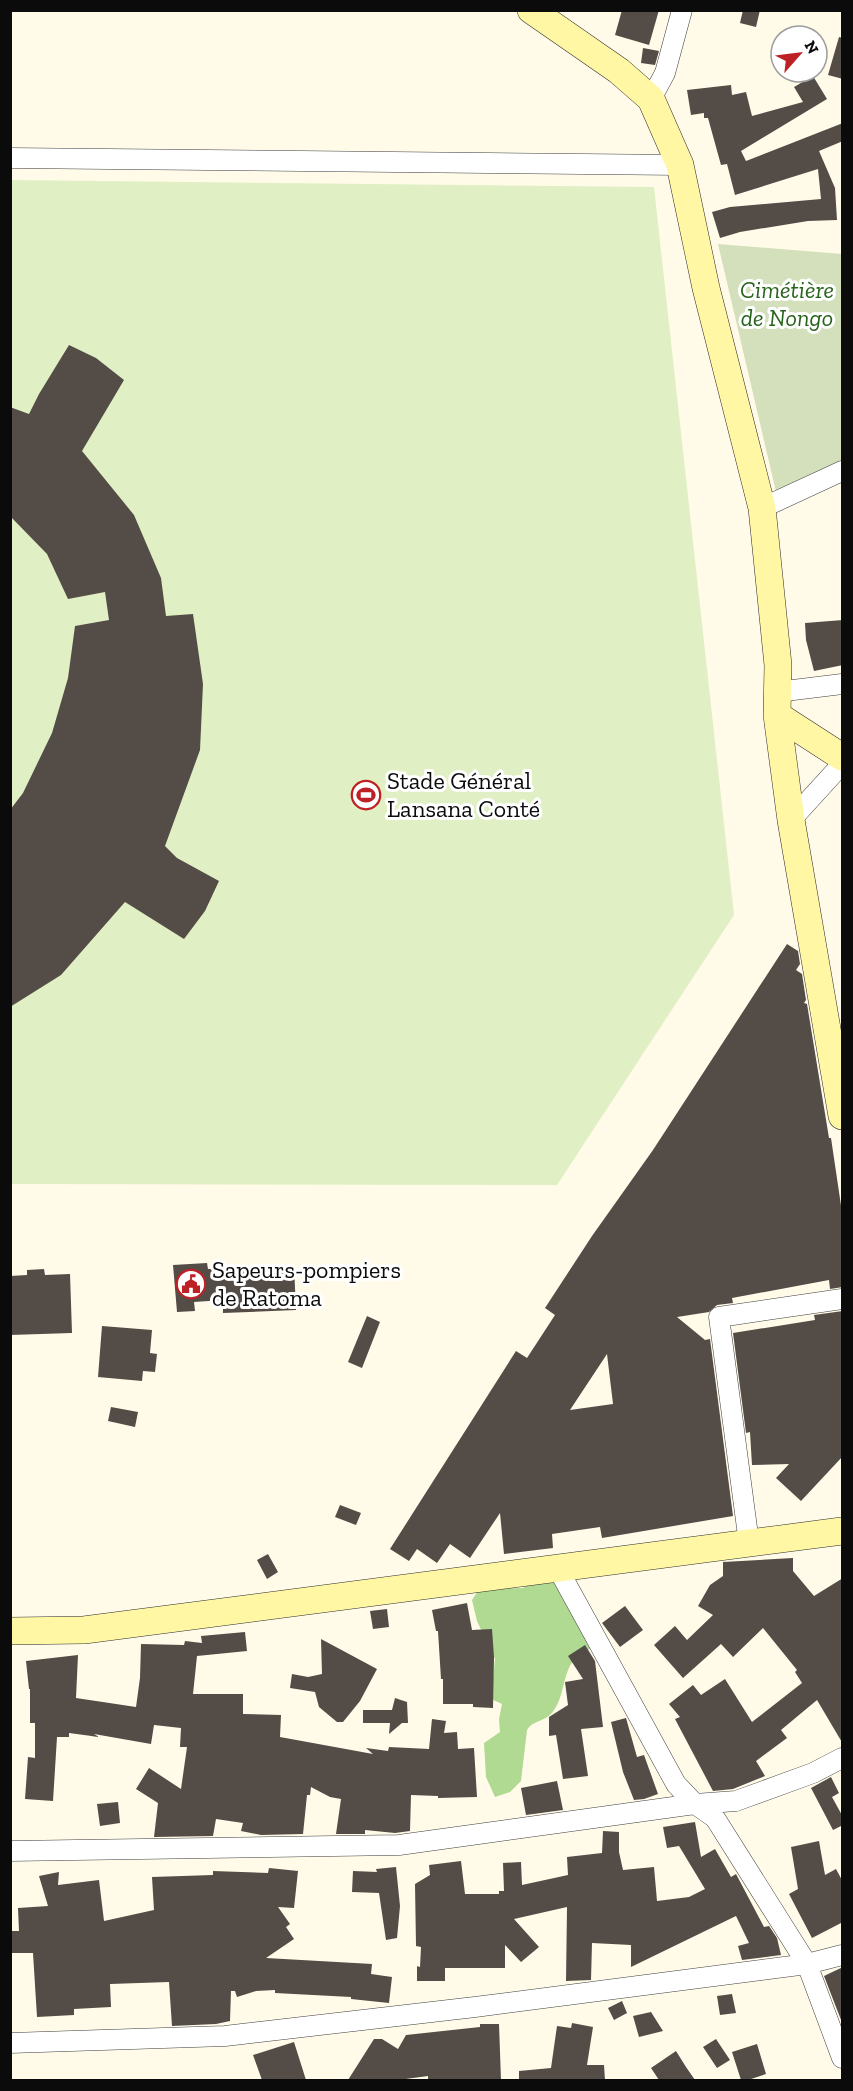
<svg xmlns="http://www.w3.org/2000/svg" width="853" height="2091" font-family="'Zilla Slab',serif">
  <rect width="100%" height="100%" fill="#fffbe8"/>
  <path fill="#b0da91" d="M541 1576 569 1582 599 1644C593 1648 584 1651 578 1656 560 1671 567 1698 550 1715 542 1722 532 1721 527 1730L521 1781 510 1792 495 1797 486 1777 484 1743 500 1732 499 1719 502 1704 491 1699 495 1659 477 1621 472 1600 479 1589 523 1588Z"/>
  <path fill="#d3e0bb" d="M718 244 842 254V466L777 496Z"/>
  <path fill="#e0f0c4" d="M11 180 654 187 734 915 557 1185 11 1184Z"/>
  <path fill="#534c47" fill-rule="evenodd" d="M622 10H659L649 45 615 35Z
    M743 10H760L756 27 740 23Z
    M839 37 843 38V79L828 75Z
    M643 48 659 51 655 65 641 63Z
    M813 76 827 99 741 151 746 161 843 123V141L819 151 835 188 837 220 808 221 740 232 720 238 712 212 730 207 821 199 818 169 735 195 727 164 721 165 708 118H704V113L691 115 687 90 731 85 732 95 746 92 752 116 803 102 794 87Z
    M69 345 96 358 124 380 82 451 134 515 161 578 166 616 193 614 203 684 200 750 165 846 177 858 219 881 205 911 184 939 125 902 61 975 10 1007V810L23 793 52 733 68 678 75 626 109 620 105 592 68 599 47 554 10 516V407L29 414 39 394Z
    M843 620V665L814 671 806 640 805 623Z
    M787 944 798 951 800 964 796 970 802 974 806 1000 804 1003 807 1004 829 1138H831L843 1219V1287L830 1289 829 1280 732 1298 733 1303 717 1305 709 1312 677 1317 705 1340 710 1339 733 1516 602 1538 600 1527 552 1534 553 1548 504 1554 500 1513 470 1558 450 1544 437 1563 417 1549 409 1561 390 1549 516 1351 527 1358 555 1315 545 1308 592 1236 653 1150ZM607 1354 613 1404 570 1410Z
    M207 1263 208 1269 294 1265 296 1310 223 1313V1300L194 1302 195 1311 177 1312 173 1265Z
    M44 1269 45 1275 70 1274 72 1333 10 1335V1276L27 1275V1270Z
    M843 1311V1456L801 1501 776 1478 789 1464 752 1465 750 1432 746 1433 733 1333 815 1320 814 1315Z
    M367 1316 380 1322 362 1368 348 1362Z
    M102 1326 152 1330 150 1353 157 1354 155 1372 143 1371 142 1381 98 1377Z
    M111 1407 138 1412 135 1427 108 1421Z
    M340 1505 361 1513 356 1525 335 1517Z
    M268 1554 278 1572 267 1579 257 1560Z
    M793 1558V1571L814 1596 843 1578V1744L817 1700 781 1730 787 1738 756 1761 765 1776 733 1789 713 1791 675 1719 680 1717 669 1704 693 1685 701 1695 725 1679 752 1722 802 1683 795 1672 797 1670 763 1628 733 1657 721 1644 683 1678 654 1645 675 1626 687 1640 713 1615 698 1606 710 1585 723 1576V1562Z
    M467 1603 472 1630 492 1629 494 1657 493 1708 473 1707V1704H443V1679H441L438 1631H436L432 1610Z
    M625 1606 643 1630 620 1647 602 1623Z
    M387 1609 389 1627 373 1629 370 1611Z
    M245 1632 247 1651 197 1656 193 1694H243V1714L281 1715 280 1737 373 1754 366 1748 388 1751 389 1747 429 1749 432 1719 446 1721 444 1733 457 1732 458 1749 474 1748 477 1797 438 1798V1796L411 1795 410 1831 395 1833 365 1830V1834H336L341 1799 330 1797 311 1787 310 1795H307L303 1834 261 1835 241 1831 243 1823 216 1819 213 1836 154 1837 158 1803 136 1789 149 1768 181 1789 187 1747H180L181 1728 154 1725 151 1744 94 1734 99 1737 69 1733V1737H57L53 1801 25 1799 28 1757 35 1758V1723H30V1689H29L26 1661 78 1655 76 1698 136 1707 140 1678 141 1644 184 1645 185 1641 202 1643 201 1636Z
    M321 1639 377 1669 360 1701 343 1722H337L319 1707 315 1692 290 1688 292 1674 308 1677 322 1674Z
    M585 1645 595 1661 603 1727 581 1729 588 1776 563 1779 556 1735 549 1736V1717L568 1705 565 1682 583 1679 568 1656Z
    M395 1698 407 1702 408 1723H402L389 1734 390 1723H363V1710H392Z
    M626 1718 637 1757 644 1755 658 1794 644 1799 634 1800 623 1772 611 1722Z
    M831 1777 839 1793 832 1797 843 1817V1825L833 1830 811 1788Z
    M557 1781 563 1810 526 1815 521 1788Z
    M118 1802 120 1823 100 1826 97 1804Z
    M695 1822 701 1857 715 1849 731 1877 736 1874 764 1927 769 1926 777 1938 781 1955 742 1960 738 1946 749 1943 736 1916 631 1967V1945L592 1943 591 1980 566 1981 567 1907 514 1919 539 1947 521 1962 505 1945V1968H445V1981H417V1966L420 1967 421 1947 416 1946 415 1884 430 1875 429 1865 461 1861 465 1894H499V1891H504L503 1863 521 1862 522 1885 568 1875 567 1857 602 1853 603 1831 619 1832V1852L623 1870 654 1867 657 1901 689 1897 705 1889 679 1846 667 1848 663 1827Z
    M819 1841 825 1875 836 1869 843 1882V1922L812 1938 789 1894 798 1889 791 1847Z
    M396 1867 400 1906 397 1938 386 1940 379 1893 352 1892 353 1871 377 1872 376 1869Z
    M269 1868 298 1871 294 1908 278 1907 290 1924 286 1927 294 1939 266 1958 372 1964 371 1974 392 1977 389 2003 351 1999V1997L275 1993V1990L256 1991 237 1997 235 1991H231L230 2021 216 2024 172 2026 169 1982 110 1984 111 2007 74 2009V2015L37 2017 33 1953H10V1931H19L18 1908 48 1906 39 1876 59 1872 58 1885 99 1880 104 1921 154 1910 152 1877 213 1875V1871L268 1873Z
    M843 1967V2025L824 1976Z
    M732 1994 736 2013 720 2015 717 1996Z
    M622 2001 627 2013 614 2020 608 2008Z
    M651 2012 663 2031 639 2037 633 2016Z
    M572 2023 593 2027 587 2065H604L605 2080H519V2071L551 2068 557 2026 571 2028Z
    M480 2024H499L501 2080H428V2076L398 2080H348L374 2039H382L398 2049 406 2035 480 2027Z
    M716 2039 730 2060 717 2068 703 2047Z
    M294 2042 306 2080H262L253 2055Z
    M757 2044 766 2074 748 2080H741L732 2052Z
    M676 2051 686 2067 695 2080H659L651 2068Z"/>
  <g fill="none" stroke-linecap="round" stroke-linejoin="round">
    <g stroke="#3e3e3e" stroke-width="21">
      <path id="street" d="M651 99 665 73 682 10
        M10 158 680 165
        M762 508 842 471
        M777 692 842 684
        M791 820 842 764
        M749 1543 719 1317 842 1299
        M557 1567 676 1784 695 1804 715 1818 807 1964 842 2058
        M10 1851 399 1845 695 1804 736 1801 813 1773 842 1758
        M10 2043 225 2036 475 2007 807 1964 842 1955"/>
    </g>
    <g stroke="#2d2d2d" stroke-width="28">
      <path id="secondary" d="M531 10 619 71 651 99 680 165 706 288 762 508 778 665 777 715 791 820 842 1116
        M777 715 842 757
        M10 1631 84 1630 842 1531"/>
    </g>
    <use href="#street" stroke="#fff" stroke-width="20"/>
    <use href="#secondary" stroke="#fff7a3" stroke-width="27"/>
  </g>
  <defs>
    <g id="stadium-ring" transform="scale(1.5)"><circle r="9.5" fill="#fff" stroke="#bd2125" stroke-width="1.5"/><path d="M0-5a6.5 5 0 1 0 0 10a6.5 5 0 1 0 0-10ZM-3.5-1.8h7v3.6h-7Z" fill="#bd2125"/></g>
    <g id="civic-ring" transform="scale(1.5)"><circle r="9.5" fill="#fff" stroke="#bd2125" stroke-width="1.5"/><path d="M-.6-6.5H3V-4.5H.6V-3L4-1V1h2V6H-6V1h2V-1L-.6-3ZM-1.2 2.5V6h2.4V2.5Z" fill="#bd2125"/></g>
  </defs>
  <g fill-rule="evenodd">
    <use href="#stadium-ring" x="366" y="795"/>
    <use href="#civic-ring" x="191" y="1284"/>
  </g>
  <g text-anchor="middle" stroke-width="6" stroke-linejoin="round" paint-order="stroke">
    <g font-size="24" font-style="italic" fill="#28631b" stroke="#fff">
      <text x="787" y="298">Cimétière<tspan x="787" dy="28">de Nongo</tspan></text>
    </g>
    <g font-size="24" fill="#0b0b0b" stroke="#fff" text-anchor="start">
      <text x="387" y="789">Stade Général<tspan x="387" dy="28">Lansana Conté</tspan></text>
      <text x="212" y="1278">Sapeurs-pompiers<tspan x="212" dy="28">de Ratoma</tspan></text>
    </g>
  </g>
  <rect width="853" height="2091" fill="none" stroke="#0b0b0b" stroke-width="24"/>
  <g transform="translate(799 54) rotate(62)"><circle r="28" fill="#ffffff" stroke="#9d9d9d" stroke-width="1.5"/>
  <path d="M0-4.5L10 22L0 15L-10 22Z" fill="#bd2125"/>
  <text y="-9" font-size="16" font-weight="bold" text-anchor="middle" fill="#0b0b0b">N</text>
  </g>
</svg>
